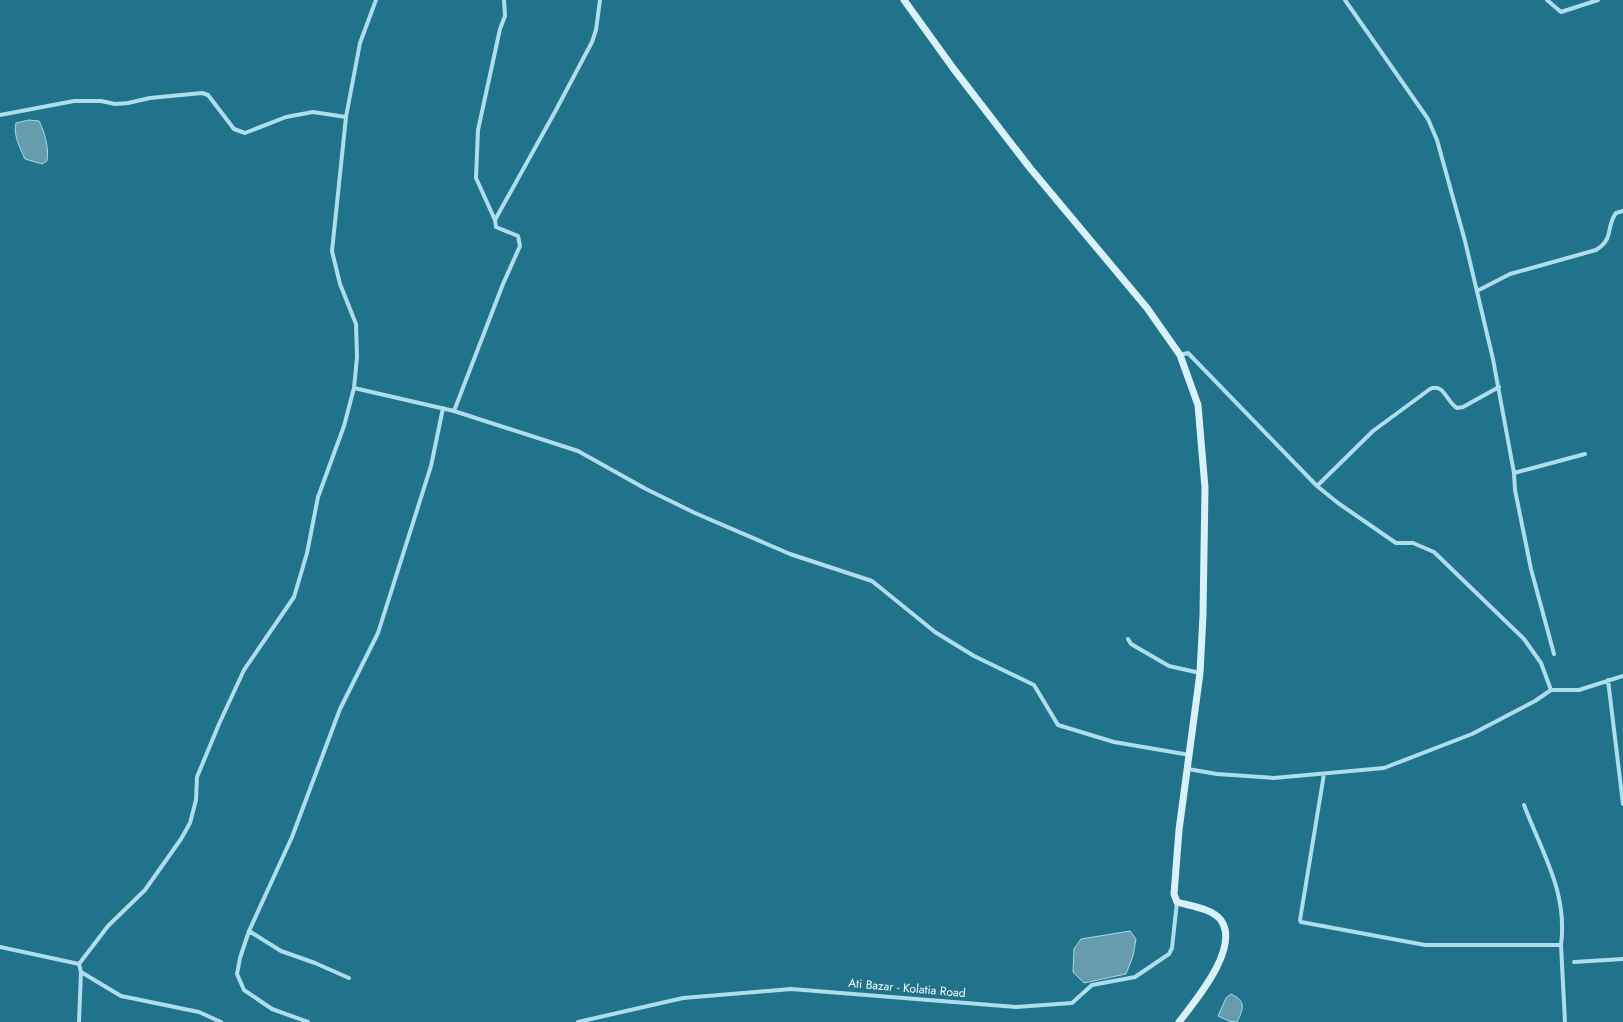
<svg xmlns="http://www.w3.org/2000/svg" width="1623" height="1022" font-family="Jost,sans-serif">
  <rect width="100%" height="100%" fill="#21728b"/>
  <path fill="#669cad" stroke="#a2dcec" d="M29 120 39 121C45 133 49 148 47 161L42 164 25 159C20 148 13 135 16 123Z
    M1130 931 1136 939 1133 956 1126 974 1084 983 1073 972 1074 949 1081 939Z
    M1231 994C1246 1001 1244 1008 1237 1022L1229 1021 1218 1016 1226 998Z"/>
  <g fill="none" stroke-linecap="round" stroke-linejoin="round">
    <path stroke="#aeddeb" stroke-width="4" d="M1345 0 1428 119 1437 140 1465 241 1493 359 1514 473 1515 490 1531 569 1554 654
      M1547 0 1561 12 1598 0
      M0 115 74 101H101L115 104 128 103 150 98 202 93 208 95 234 129 245 133 286 117 313 112 346 117
      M495 220 476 178 478 130 500 29 505 16 504 0
      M1477 291 1510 274 1596 250C1615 238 1605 228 1616 213L1623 211
      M1180 355 1188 353 1317 486
      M1499 387 1463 407 1457 408C1446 401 1444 383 1430 389L1373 431 1317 486 1338 503 1396 543H1413L1434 552 1524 639 1541 663 1551 690
      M354 388 454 411 578 451 646 489 695 513 790 554 872 581 935 632 974 656 1034 685 1058 725 1114 742 1190 755
      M454 411 503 284 520 246 518 236 496 227 495 220 556 110 592 42 596 30 600 0
      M1514 473 1585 454
      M1128 639 1131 644 1169 666 1200 673
      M1608 680 1623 804
      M1188 769 1217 774 1274 778 1384 768 1472 734 1535 701 1551 690H1579L1623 676
      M1324 774 1300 920 1301 922 1425 945H1561C1568 892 1542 853 1524 805
      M249 931 281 951 315 963 349 978
      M1561 945 1565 1022
      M0 947 79 964 81 972 121 996 199 1012 221 1022
      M1574 962 1623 959
      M79 964 108 926 145 890 181 839 190 823 196 800 197 777 219 724 244 670 294 597 307 553 318 497 344 426 354 388 357 357 356 324 340 284 332 251 346 117 360 43 376 0
      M79 1022 81 972
      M308 1022 272 1009 244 990 237 974 240 958 249 931 292 837 340 709 378 633 431 466 443 408
      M578 1022 683 998 791 989 1016 1007 1072 1003 1092 985 1135 977 1169 954 1172 948 1177 902"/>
    <path stroke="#d9f1f9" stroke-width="7" d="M904 0 953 68 1030 168 1147 308 1180 355 1198 405 1205 488 1203 615 1200 673 1179 830 1174 894 1177 902C1190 906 1210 908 1220 919 1242 946 1195 1001 1179 1022"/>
  </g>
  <g text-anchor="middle" stroke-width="4" stroke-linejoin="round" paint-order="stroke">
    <g font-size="12" fill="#fff" stroke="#21728b">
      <text transform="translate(907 988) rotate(5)" y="4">Ati Bazar - Kolatia Road</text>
    </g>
  </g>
</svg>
